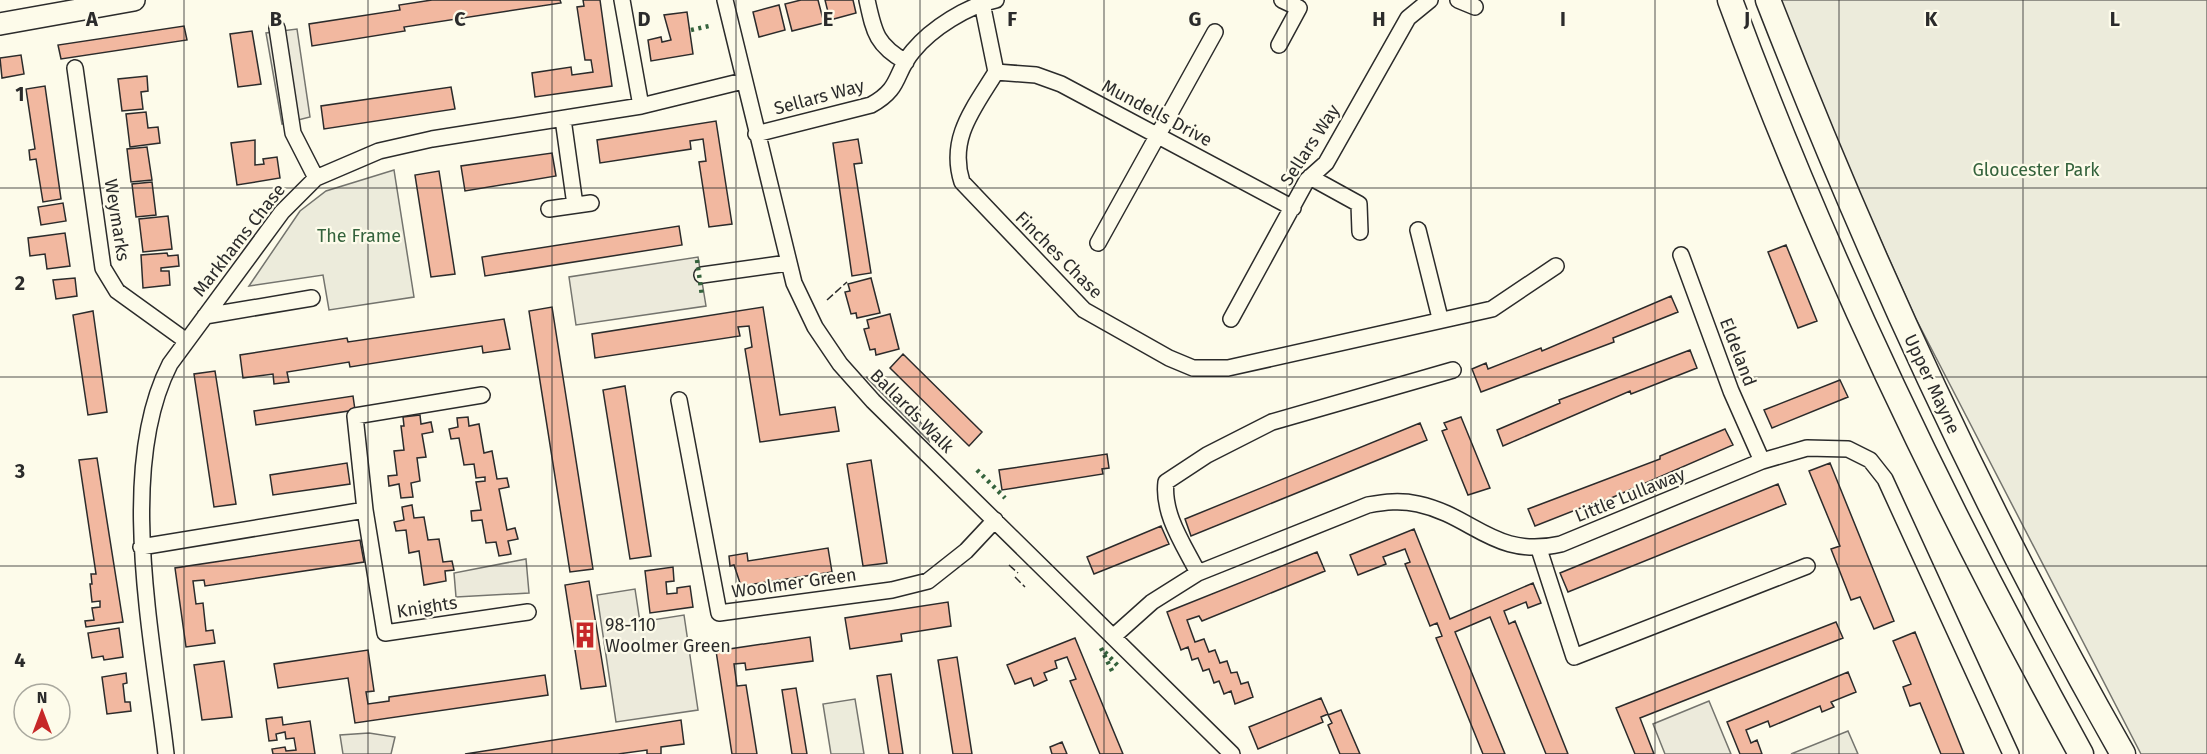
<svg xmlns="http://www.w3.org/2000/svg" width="2207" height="754" font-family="'Fira Sans',sans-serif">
  <rect width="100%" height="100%" fill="#fdfbea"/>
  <path fill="#ecebdb" stroke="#74746e" stroke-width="1.5" d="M1778 0H2207V754H2141L1915 317 1814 91Z
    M394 170 414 297 329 310 323 275 249 286 300 211 326 191Z
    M855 699 864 754H831L823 704Z
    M1848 731 1858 754H1791Z"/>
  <path fill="#eceadb" stroke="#74746e" stroke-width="1.5" d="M297 29 310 117 282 124 266 33Z
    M698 257 706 306 576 325 569 277Z
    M866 377 882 383 926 428 929 441Z
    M526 559 529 593 456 597 454 573Z
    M635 589 640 622 684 615 698 710 616 722 597 595Z
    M1709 701 1731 754H1665L1653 724Z
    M369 733 395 737 391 754H343L340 735Z"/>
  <path fill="#f2b8a0" stroke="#2b2b2b" stroke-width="1.5" d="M432 0H560L561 3 404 27 405 31 312 46 309 24 400 10 399 5Z
    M583 0H600L612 86 535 97 532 73 571 67 572 75 593 72 591 60H585L577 7 584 6Z
    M801 0H818L824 23 792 31 785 4Z
    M825 0H853L856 13 830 20Z
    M779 5 785 30 759 37 753 12Z
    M687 12 693 54 651 61 648 40 661 37 662 42 671 40 664 15Z
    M184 26 187 40 61 59 58 45Z
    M252 31 261 84 238 87 230 34Z
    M21 55 24 74 2 78 0 58Z
    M147 76 148 91 141 92 143 109 122 111 118 79Z
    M45 86 61 199 43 202 36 159 30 160 29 150 35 149 26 89Z
    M451 87 455 109 324 129 321 106Z
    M146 112 148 128 158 127 160 143 130 147 126 114Z
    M716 121 732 224 709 227 699 162 706 161 703 139 690 141 691 149 600 163 597 140Z
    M858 139 862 163 854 164 871 273 852 276 833 143Z
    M255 140V165L264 164 263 159 277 157 280 178 237 185 231 143Z
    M147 147 152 180 131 182 127 149Z
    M552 153 556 176 465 191 461 166Z
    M439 171 455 274 431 277 415 175Z
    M152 182 156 215 136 217 132 184Z
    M63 203 66 221 41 225 38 207Z
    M168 216 172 249 143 252 139 219Z
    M679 226 682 245 485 276 482 257Z
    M65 233 70 266 47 269 45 254 30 256 28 238Z
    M1786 245 1817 321 1798 328 1768 252Z
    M167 253 168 256 178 255 179 266 161 268V271H169L170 285 143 288 141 255Z
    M75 278 77 296 56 299 53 280Z
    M871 278 880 313 857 318 856 313 851 314 845 292 850 291 848 284Z
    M1671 296 1678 312 1613 338 1614 342 1481 392 1472 369 1486 363 1488 369 1541 348 1542 351Z
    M552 307 593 569 570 572 529 311Z
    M763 307 780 415 835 407 839 431 760 442 745 349 752 347 749 326 738 327 740 336 595 358 592 334Z
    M93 311 107 412 88 415 73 315Z
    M890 314 899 349 876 355 875 349 870 350 864 329 869 328 867 320Z
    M504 319 510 349 483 353 482 346 350 367 349 362 287 372 289 382 274 384 273 374 243 378 240 355 347 338 348 342Z
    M1690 350 1697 368 1631 394 1630 391 1503 446 1497 430 1560 403 1559 400Z
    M903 354 982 432 969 446 890 368Z
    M215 371 236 504 214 507 194 374Z
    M1840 380 1848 397 1772 428 1764 410Z
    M625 386 651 556 630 559 603 390Z
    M353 396 355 410 256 425 254 411Z
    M420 415 421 424 431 422 433 432 422 434 426 457 417 458 420 481 411 483 413 497 401 498 399 484 389 486 388 476 397 475 394 451 404 450 401 426H404L403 417Z
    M468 417 469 426 479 424 484 453 492 451 497 479 507 478 509 487 499 489 507 530 515 528 518 539 508 541 511 554 499 556 496 542 486 543 482 520 472 521 471 511 481 510 476 482 485 481V477L476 478 474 464 464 465 459 438 451 439 449 429 458 427 457 418Z
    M1461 417 1490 488 1468 495 1442 431 1447 429 1444 423Z
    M1420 423 1427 440 1191 536 1185 519Z
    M1725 429 1733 445 1602 502 1601 500 1535 526 1528 509 1660 459V456Z
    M1107 454 1109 468 1102 469 1103 474 1002 490 999 470Z
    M97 458 123 622 86 627 85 621 94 620 92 608 100 607V601L92 602 90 584H92L91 574H96L79 460Z
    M871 460 887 563 863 566 847 464Z
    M347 463 350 484 273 495 270 475Z
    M1830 463 1894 621 1874 629 1860 597 1851 600 1831 549 1840 546 1809 471Z
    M1778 484 1786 504 1568 592 1560 573Z
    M412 505 414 518 424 517 428 540 439 539 443 562 452 561 454 570 445 571 446 581 424 585 419 551 409 553 406 530 396 531 394 522 404 520 402 507Z
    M1161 526 1169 544 1094 574 1087 557Z
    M1414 529 1450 619 1533 583 1541 603 1528 608 1526 602 1504 611 1509 624 1515 621 1568 754H1546L1490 617 1455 632 1505 754H1483L1436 638 1442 636 1437 623 1430 626 1405 564 1410 562 1405 549 1383 557 1386 564 1358 575 1350 555Z
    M360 540 364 562 205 586 204 580 193 581 196 604 203 603 206 631 213 630 215 643 186 647 175 568Z
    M828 548 832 572 741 586 734 565 730 566 729 556 747 553 748 561Z
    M1317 552 1325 571 1202 621 1199 616 1187 620 1195 642 1204 639 1209 652 1215 650 1220 663 1227 661 1231 673 1237 672 1241 684 1248 682 1253 697 1235 704 1231 691 1224 694 1219 681 1214 683 1209 669 1203 671 1198 658 1192 660 1188 647 1181 650 1167 612Z
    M673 567 674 581 666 582 667 594 677 593V588L690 586 693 607 650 613 645 571Z
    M589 581 606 686 581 689 565 585Z
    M948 602 951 626 901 634 902 641 850 649 845 618Z
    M1836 622 1843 638 1640 718 1654 754H1635L1616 708Z
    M119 628 123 657 104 660 103 656 92 658 88 633Z
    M1915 632 1964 754H1941L1920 703 1910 706 1903 687 1911 684 1893 641Z
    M810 637 813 661 746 670 745 663 734 664 737 686 746 685 757 754H732L716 651Z
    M1075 638 1123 754H1100L1070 681 1076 679 1067 657 1055 661 1057 668 1044 673 1047 680 1034 686 1031 678 1015 684 1007 665Z
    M368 650 374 691 366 692 368 704 389 701V697L545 675 548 695 355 723 348 678 278 688 274 664Z
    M957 657 972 754H953L938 660Z
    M224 661 232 717 202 720 194 665Z
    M1848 672 1856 692 1831 702 1834 707 1822 712 1820 706 1770 727 1768 721 1746 730 1751 743 1757 740 1762 754H1740L1727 722Z
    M126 673 127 683 123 684 125 702H130L131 711 107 714 102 677Z
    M891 674 903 754H889L877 676Z
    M796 688 807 754H792L782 690Z
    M1321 698 1328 714 1321 717 1323 722 1258 749 1249 727Z
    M1341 710 1360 754H1340L1328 725 1332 723 1328 715Z
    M282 717 283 725 310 721 315 754H273L272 749 285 747 286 751 296 750 294 738 286 739 285 732 276 734 277 740 269 741 266 719Z
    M681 720 684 744 661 747V754H647V750L618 754H465Z
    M1062 742 1067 754H1052L1050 747Z"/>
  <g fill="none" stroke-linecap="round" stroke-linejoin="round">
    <g stroke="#2b2b2b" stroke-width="18">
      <path id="minor" d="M622 0 641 106
        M725 0 794 283 815 327 840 364 873 401 1232 754
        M867 0C874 32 876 45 906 62
        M1458 0 1475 7
        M982 3 996 72C974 108 948 138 962 182L1084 310 1169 358 1193 368H1228L1492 309 1556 266
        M277 28 293 133 316 178
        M1279 45 1299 8 1282 0
        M75 68 103 268 117 291 185 340
        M996 72 1036 75 1061 84 1293 208
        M563 119 575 205
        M756 134 871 105C902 88 894 73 913 51 932 28 967 6 996 0
        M1310 177 1359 204 1360 232
        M549 209 591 203
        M1418 230 1440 318
        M1098 243 1215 32
        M1681 255 1731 391 1762 461
        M702 275 788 263
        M205 316 312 298
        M1231 319 1307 180 1326 163 1408 18 1430 0
        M482 395 355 416 365 510 385 633 528 612
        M679 400 719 613 892 590 928 581 966 551 995 520
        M141 547 365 510
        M1539 549 1574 657 1807 566
        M1198 573C1184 545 1162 514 1166 482L1207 455 1272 422 1453 370
        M1114 636 1152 602 1198 573 1368 505C1385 502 1400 500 1418 504 1474 516 1494 559 1561 544L1762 461 1807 448 1848 449 1870 460 1885 479 2011 754
        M166 754C153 639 116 469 170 364L282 212 316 178 379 151 432 139 641 106 743 81"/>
    </g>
    <g stroke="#2b2b2b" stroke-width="24">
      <path id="secondary" d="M0 24 134 0"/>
    </g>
    <g stroke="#2b2b2b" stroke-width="27">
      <path id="primary" d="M1730 0C1826 261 1947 511 2081 754
        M1768 0C1869 259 1985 512 2123 754"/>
    </g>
    <use href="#minor" stroke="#fdfbea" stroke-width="15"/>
    <use href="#secondary" stroke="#fdfbea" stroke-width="21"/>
    <use href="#primary" stroke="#fdfbea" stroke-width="24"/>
    <path stroke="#34623c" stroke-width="4.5" stroke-dasharray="3 4.5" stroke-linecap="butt" d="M691 30 709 26
      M697 260 702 296
      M977 470 1005 498
      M1101 648 1113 673
      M1105 652 1120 668"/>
    <path stroke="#2b2b2b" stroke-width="1.5" stroke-dasharray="8 3" stroke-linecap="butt" d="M827 300 847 282
      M1009 565 1018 573
      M1015 577 1025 587"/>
  </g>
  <path fill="none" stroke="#2b2b2b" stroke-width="1.5" stroke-opacity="0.55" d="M184 0V754M368 0V754M552 0V754M736 0V754M920 0V754M1104 0V754M1287 0V754M1471 0V754M1655 0V754M1839 0V754M2023 0V754M0 188H2207M0 377H2207M0 566H2207"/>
  <defs>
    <g id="building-bare" transform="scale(2.07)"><path d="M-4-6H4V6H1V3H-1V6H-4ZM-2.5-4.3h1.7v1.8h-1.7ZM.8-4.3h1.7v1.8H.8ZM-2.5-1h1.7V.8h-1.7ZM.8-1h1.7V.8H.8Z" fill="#c62828" stroke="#fdfbea" stroke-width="2.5" paint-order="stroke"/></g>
  </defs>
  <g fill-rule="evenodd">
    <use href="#building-bare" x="585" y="635"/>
  </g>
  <g text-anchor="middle" stroke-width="4.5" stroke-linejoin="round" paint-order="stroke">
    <g font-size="18" fill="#2b2b2b" stroke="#fdfbea">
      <text transform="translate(819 97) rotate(-15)" y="6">Sellars Way</text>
      <text transform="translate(1157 113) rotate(28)" y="6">Mundells Drive</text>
      <text transform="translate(1310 145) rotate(-57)" y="6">Sellars Way</text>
      <text transform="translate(117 220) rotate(81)" y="6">Weymarks</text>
      <text transform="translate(239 240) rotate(-52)" y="6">Markhams Chase</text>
      <text transform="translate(1059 255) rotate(45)" y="6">Finches Chase</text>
      <text transform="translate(1738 352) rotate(69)" y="6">Eldeland</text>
      <text transform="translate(1932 384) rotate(65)" y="6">Upper Mayne</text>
      <text transform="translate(912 411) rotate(45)" y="6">Ballards Walk</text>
      <text transform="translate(1630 495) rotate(-22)" y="6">Little Lullaway</text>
      <text transform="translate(794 583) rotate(-8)" y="6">Woolmer Green</text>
      <text transform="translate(427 607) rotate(-9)" y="6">Knights</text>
    </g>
    <g font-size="18" fill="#34623c" stroke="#fdfbea">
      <text x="2036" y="176">Gloucester Park</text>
      <text x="359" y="242">The Frame</text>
    </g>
    <g font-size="18" fill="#2b2b2b" stroke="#fdfbea" text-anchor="start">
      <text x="605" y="631">98-110<tspan x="605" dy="21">Woolmer Green</tspan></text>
    </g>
  </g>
  <g font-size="20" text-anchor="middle" font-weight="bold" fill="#2b2b2b" stroke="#fdfbea" stroke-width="4.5" stroke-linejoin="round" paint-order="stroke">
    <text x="92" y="26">A</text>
    <text x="276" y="26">B</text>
    <text x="460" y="26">C</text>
    <text x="644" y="26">D</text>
    <text x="828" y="26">E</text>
    <text x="1012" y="26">F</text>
    <text x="1195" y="26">G</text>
    <text x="1379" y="26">H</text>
    <text x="1563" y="26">I</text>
    <text x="1747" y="26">J</text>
    <text x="1931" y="26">K</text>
    <text x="2115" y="26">L</text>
    <text x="20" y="101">1</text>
    <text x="20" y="290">2</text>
    <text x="20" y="478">3</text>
    <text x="20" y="667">4</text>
  </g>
  <g transform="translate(42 712)"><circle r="28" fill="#fdfbea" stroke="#a9a89e" stroke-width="1.5"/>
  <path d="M0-4.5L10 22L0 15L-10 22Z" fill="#c62828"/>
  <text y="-9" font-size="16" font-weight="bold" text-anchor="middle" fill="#2b2b2b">N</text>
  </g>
</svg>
